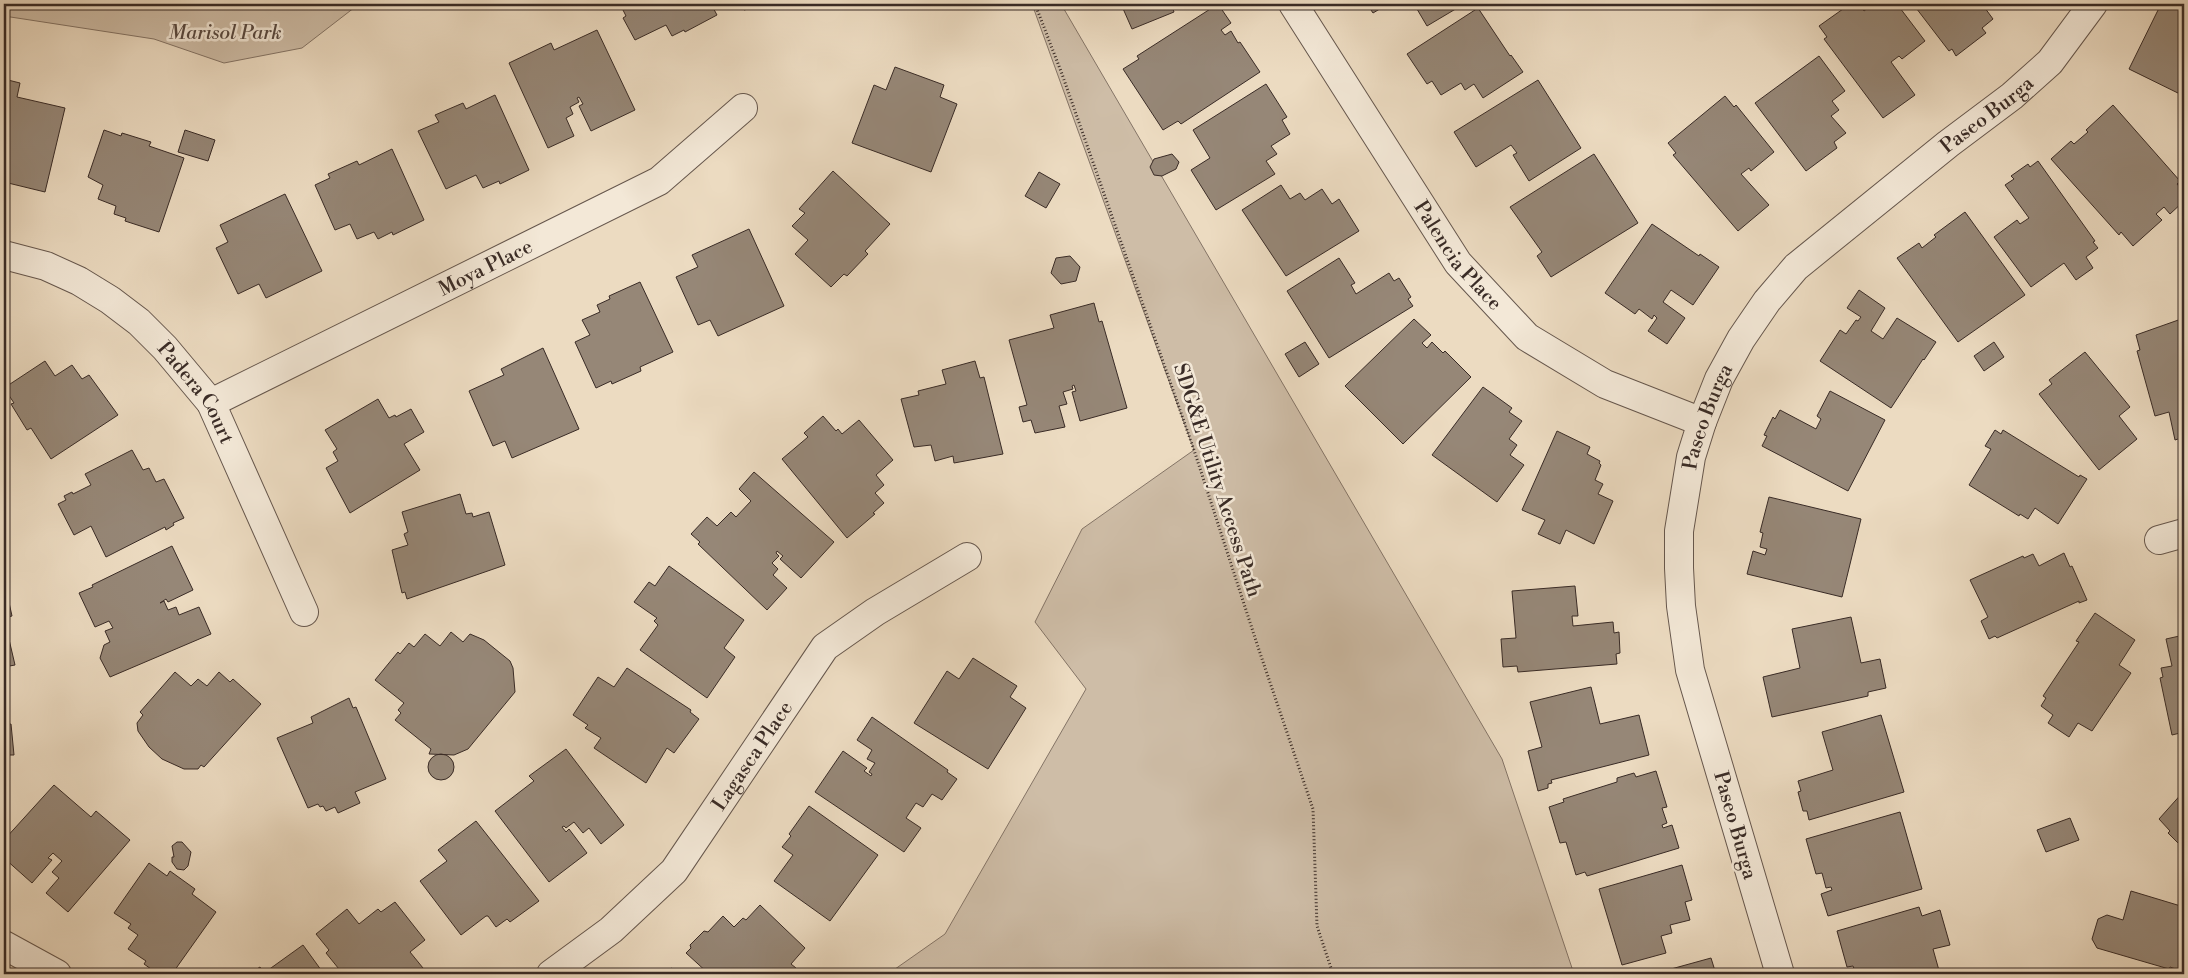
<svg xmlns="http://www.w3.org/2000/svg" width="2188" height="978" font-family="'Libre Bodoni',serif">
  <rect width="100%" height="100%" fill="#ecdbc1"/>
  <filter id="stains"><feTurbulence type="fractalNoise" baseFrequency=".004" numOctaves="4"/><feColorMatrix values="0 0 0 0 .2 0 0 0 0 .09 0 0 0 0 .02 0 0 0 .5 -.17"/></filter>
  <radialGradient id="worn" r=".72"><stop offset=".6" stop-color="#630" stop-opacity="0"/><stop offset="1" stop-color="#630" stop-opacity=".3"/></radialGradient>
  <path fill="#cebda7" stroke="#847466" d="M4 4H359L302 48 224 63 154 39 4 16Z
    M1032 4H1061L1502 759 1574 974H888L945 934 1086 689 1035 622 1082 529 1194 450Z"/>
  <path fill="#968777" stroke="#392b26" d="M620 4H711L717 15 685 32 684 30 672 36 666 25 635 40 623 18 626 16Z
    M735 4H764V5L744 10 743 7 736 8Z
    M1121 4H1171L1174 12 1132 29Z
    M1218 4 1231 23 1221 30 1225 35 1231 31 1238 43 1240 42 1260 72 1181 124 1178 121 1163 130 1123 69 1139 59 1137 56Z
    M1367 4H1388L1373 13Z
    M1414 4H1464L1427 26Z
    M1850 4H1859L1864 11 1873 4H1897L1925 41 1902 59 1899 56 1891 62 1915 95 1883 118 1824 39 1827 37 1819 26Z
    M1913 4H1982L1993 19 1982 28 1986 33 1956 56 1952 49 1949 51Z
    M2161 4H2184V96L2129 69Z
    M1478 8 1510 56 1511 55 1523 72 1483 98 1474 84 1465 90 1461 83 1441 95 1432 81 1427 84 1407 54Z
    M597 30 635 110 591 131 579 106 583 104 579 97 577 98 579 102 570 107 573 114 566 118 574 136 548 148 509 63 551 43 554 50Z
    M1819 56 1845 91 1832 101 1839 110 1831 116 1846 133 1834 142 1837 148 1806 171 1755 103Z
    M895 67 944 85 940 97 957 104 931 172 852 143 874 85 886 90Z
    M4 79 20 83 17 97 65 108 45 192 4 182Z
    M1538 80 1581 148 1529 181 1513 155 1517 153 1511 145 1476 167 1454 132Z
    M1266 84 1287 117 1282 120 1290 134 1271 146 1277 154 1266 161 1275 174 1216 210 1191 170 1210 158 1193 130Z
    M495 95 529 170 500 184 499 181 483 188 476 175 446 189 418 131 439 122 435 115 463 103 466 109Z
    M1725 96 1734 107 1736 105 1774 152 1751 171 1749 168 1741 174 1769 205 1738 231 1673 155 1676 153 1668 143Z
    M2113 105 2180 181 2177 184 2184 192V201L2170 214 2164 207 2156 214 2162 220 2133 246 2121 232 2119 235 2051 159 2071 141 2074 144 2088 132 2086 130Z
    M104 130 121 136 122 133 151 142 149 146 184 158 159 232 125 221 126 218 114 214 116 206 98 199 103 185 88 177Z
    M185 130 215 140 208 161 178 152Z
    M392 149 424 220 393 235 392 232 378 239 374 232 357 239 350 224 335 230 315 185 330 178 328 174 357 161 359 165Z
    M1172 154 1179 162 1176 169 1162 176 1154 175 1150 167 1154 159Z
    M1594 154 1638 223 1551 277 1537 256 1542 252 1510 207Z
    M2038 161 2095 241 2093 242 2098 248 2086 257 2093 268 2076 280 2064 263 2031 287 1994 237 2017 220 2020 224 2029 218 2005 185 2014 179 2011 176 2028 164 2030 167Z
    M833 171 890 224 865 251 868 254 847 276 844 274 831 287 795 254 808 240 792 226 805 213 799 209Z
    M1039 172 1060 184 1046 208 1025 196Z
    M1281 185 1290 199 1300 193 1305 200 1322 189 1332 204 1339 199 1359 231 1286 276 1242 210Z
    M285 194 322 271 266 298 259 284 238 294 216 248 228 242 220 225Z
    M1965 212 2025 295 1958 342 1897 258 1919 243 1922 248 1936 237 1934 235Z
    M1652 224 1699 256 1700 254 1719 267 1693 305 1671 290 1663 302 1685 318 1667 344 1648 331 1657 318 1654 315 1652 319 1639 309 1635 314 1605 293Z
    M749 229 784 306 718 336 710 320 698 325 676 277 698 267 692 255Z
    M1070 256 1080 267 1076 281 1061 284 1051 273 1056 258Z
    M1339 258 1355 283 1351 285 1356 294 1389 273 1394 281 1399 278 1411 297 1408 299 1413 306 1329 358 1287 291Z
    M640 282 673 352 640 367 641 371 612 384 611 381 596 388 575 342 590 335 582 320 600 312 597 305 610 299 609 296Z
    M1859 290 1885 308 1871 331 1883 339 1897 318 1936 342 1924 360 1923 359 1891 408 1820 361 1840 330 1846 334 1856 320 1858 321 1861 317 1847 308Z
    M1094 303 1099 322 1102 321 1127 408 1080 421 1072 392 1076 391 1074 385 1072 386 1073 389 1063 392 1067 404 1059 406 1065 427 1035 433 1031 420 1023 422 1019 407 1027 405 1009 340 1054 328 1050 315Z
    M2184 318V437L2175 440 2169 412 2155 416 2137 351 2140 350 2136 335Z
    M1414 319 1431 335 1422 343 1427 348 1432 342 1443 353 1445 351 1471 377 1403 444 1345 386Z
    M1305 342 1319 364 1299 377 1285 354Z
    M1994 342 2004 357 1984 371 1974 356Z
    M543 348 579 429 512 458 505 441 493 446 469 391 504 375 501 369Z
    M2085 352 2130 407 2119 416 2137 439 2099 470 2039 394 2052 384 2049 380Z
    M45 361 55 376 72 365 82 379 89 375 118 415 51 459 31 428 27 430 11 404 14 403 4 388Z
    M975 361 980 378 984 377 1003 454 954 463 953 456 935 461 931 445 914 447 901 399 919 395 918 391 946 384 942 370Z
    M1483 387 1512 408 1509 412 1522 421 1509 439 1517 445 1510 455 1524 465 1497 502 1432 455Z
    M1830 391 1885 420 1848 491 1762 446 1767 436 1764 435 1773 417 1775 419 1780 410 1816 429 1821 419 1817 416Z
    M378 399 389 418 395 415 396 417 411 409 424 432 404 444 420 470 350 513 326 468 338 461 333 452 337 449 325 430Z
    M823 416 836 431 838 429 842 434 859 420 893 460 876 475 884 485 875 493 884 503 873 513 875 514 847 538 782 459 808 437 804 433Z
    M1995 430 2001 434 2003 430 2079 477 2080 475 2087 479 2058 524 2035 508 2028 519 2020 514 2019 516 1969 485 1991 449 1985 446Z
    M1557 431 1590 447 1587 454 1600 461 1599 463 1601 465 1595 480 1603 484 1598 494 1613 501 1594 544 1566 530 1560 544 1538 534 1545 520 1522 510Z
    M132 450 143 470 149 468 156 482 164 479 184 518 173 523 174 525 166 530 165 527 106 557 91 526 74 535 58 504 66 500 64 496 72 492 73 494 91 485 85 474Z
    M754 472 834 542 801 578 780 559 783 556 777 551 776 553 779 556 772 563 778 569 773 575 787 588 767 610 698 544 700 542 691 534 707 517 717 526 731 512 736 517 751 501 739 489Z
    M460 494 466 514 472 513 473 517 489 512 505 565 407 599 405 592 402 593 392 550 408 545 404 534 408 532 402 512Z
    M1769 497 1861 519 1842 597 1747 574 1753 551 1765 555 1767 549 1760 547 1763 533 1760 532Z
    M172 546 193 590 168 602 166 599 160 603 164 601 168 610 176 607 179 615 199 607 211 634 110 677 100 658 104 645 110 642 105 631 113 628 109 621 95 627 79 593 93 587 92 585Z
    M2064 553 2070 567 2072 566 2087 600 2079 603V601L1997 638 1995 636 1989 639 1981 621 1988 617 1970 580 2023 556 2024 558 2033 554 2039 566Z
    M669 566 744 620 724 648 735 657 707 698 640 650 658 625 654 621 657 618 634 602 649 582 655 586Z
    M4 580 12 616 4 618 15 665 4 667Z
    M1575 586 1578 616H1572L1573 626 1613 622 1614 633 1619 632 1620 653 1616 654 1617 664 1518 672 1517 666 1503 667 1501 639 1516 638 1512 591Z
    M2095 613 2135 640 2119 665 2131 673 2092 731 2078 723 2069 737 2048 723 2053 715 2041 706 2046 698 2043 696 2079 642 2076 641Z
    M1851 617 1861 663 1880 659 1886 688 1868 692V696L1772 717 1763 677 1800 668 1792 629Z
    M451 632 463 642 470 634 484 640 510 661 513 668 515 692 468 749 454 755 429 754 431 749 395 720 401 713 398 710 404 703 375 680 398 652 400 654 409 643 414 647 425 634 440 646Z
    M2184 635V732L2172 735 2160 678 2163 677 2161 668 2172 666 2166 639Z
    M973 658 1017 686 1010 697 1026 708 988 769 914 723 947 671 959 679Z
    M627 668 691 710 690 712 699 719 674 753 667 748 646 783 594 748 601 738 585 728 588 725 573 715 598 677 614 687Z
    M175 672 191 686 198 679 207 686 219 672 230 682 233 679 261 704 204 767 201 765 198 769H184L162 759 149 747 138 731 137 723 143 715 140 712Z
    M1591 687 1600 724 1639 715 1649 755 1551 780 1552 783 1548 784V788L1538 791 1528 751 1542 747 1530 702Z
    M349 698 353 708 356 707 386 779 355 792 360 803 338 813 335 807 326 811 323 806 320 807 318 804 308 808 277 738 313 723 311 717Z
    M4 713V725L11 724 14 755H8L9 777H4Z
    M1881 715 1904 792 1809 820 1807 811H1803L1798 792 1801 791 1798 781 1833 770 1822 732Z
    M872 717 948 770 947 772 957 779 942 800 932 794 923 807 916 803 906 818 921 828 904 852 815 792 843 751 867 768 864 771 871 776 872 774 869 772 875 763 867 759 872 750 857 740Z
    M566 749 624 825 601 844 589 828 583 833 574 822 566 828 564 826 562 827 566 832 569 829 587 853 549 882 495 811 534 781 529 776Z
    M428 767a13 13 0 1 1 26 0a13 13 0 1 1-26 0Z
    M1656 771 1667 807 1662 808 1667 823 1662 825 1663 828 1672 825 1679 848 1587 876 1585 872 1576 875 1566 842 1560 843 1549 807 1564 802 1563 799 1617 782V778L1634 773 1636 777Z
    M54 785 91 817 96 811 130 840 68 912 46 893 59 878 52 872 62 861 53 853 48 858 52 860 32 883 4 858V840Z
    M2184 791V849L2168 833 2170 831 2159 819Z
    M809 806 878 855 830 921 774 881 793 855 782 847 791 836 789 834Z
    M1900 812 1922 889 1828 916 1821 894 1832 890 1831 887 1826 888 1822 873 1816 874 1806 839Z
    M2070 818 2079 840 2046 852 2037 830Z
    M476 821 539 901 510 922 507 919 496 927 488 916H486L461 935 420 881 447 861 438 850Z
    M177 842H182L191 852 188 866 184 870 177 869 172 862V857H174L172 846Z
    M149 863 167 876 170 871 195 889 192 894 216 912 172 974H158L144 964 146 961 128 949 138 935 128 928 131 924 114 913Z
    M1682 865 1692 900 1685 902 1690 920 1670 925 1672 933 1661 936 1666 953 1622 965 1599 889Z
    M2131 891 2184 907V959H2181L2178 970 2170 967 2169 969 2097 948 2092 939 2098 919 2107 915 2123 920Z
    M395 902 425 940 410 952 423 968 414 974H343L326 953 329 950 316 934 347 909 359 924 378 909 381 912Z
    M760 905 805 948 791 964 796 968 789 974H709L686 953 691 948 690 945 704 931 708 932 723 916 734 927 743 918 746 920Z
    M1919 907 1922 916 1940 910 1950 945 1933 949 1940 974H1856L1853 966 1847 967 1837 931Z
    M303 945 324 974H249L260 967 264 973Z
    M1711 958 1716 974H1653Z
    M672 968 676 974H662Z"/>
  <g fill="none" stroke-linecap="round" stroke-linejoin="round">
    <g stroke="#66574d" stroke-width="30">
      <g id="street">
        <path id="s1" d="M1293 4 1458 263 1527 337 1605 384 1702 422"/>
        <path id="s2" d="M4 255 46 266 79 281 110 300 139 322 165 348 211 403 304 612"/>
        <path id="s3" d="M211 403 659 181 743 108"/>
        <path d="M2159 540 2184 533"/>
        <path d="M4 945 57 974"/>
        <path id="s4" d="M551 974 611 930 674 871 825 647 875 612 967 557"/>
        <path id="s5" d="M1780 974 1690 670 1681 606 1679 568V531L1691 457 1702 422 1719 379 1741 339 1767 301 1796 267 1948 144 2012 96 2050 62 2093 4"/>
      </g>
    </g>
    <path stroke="#392b26" stroke-width="3" stroke-dasharray="1 2.5" stroke-linecap="butt" d="M1035 4 1062 74 1194 450 1259 650 1313 809 1317 926 1333 974"/>
    <use href="#street" stroke="#f3e8d7" stroke-width="28"/>
  </g>
  <g text-anchor="middle" stroke-width="5" stroke-linejoin="round" paint-order="stroke">
    <g font-size="20" font-style="italic" fill="#574840" stroke="#f3e8d7">
      <text x="225" y="39">Marisol Park</text>
    </g>
    <g font-size="20" fill="#392b26" stroke="#f3e8d7">
      <text dy="7" stroke="none"><textPath href="#s5" startOffset="995">Paseo Burga</textPath></text>
      <text dy="7" stroke="none"><textPath href="#s1" startOffset="301">Palencia Place</textPath></text>
      <text dy="7" stroke="none"><textPath href="#s3" startOffset="306">Moya Place</textPath></text>
      <text dy="7" stroke="none"><textPath href="#s2" startOffset="244">Padera Court</textPath></text>
      <text dy="7" stroke="none"><textPath href="#s5" startOffset="575">Paseo Burga</textPath></text>
      <text transform="translate(1218 480) rotate(72)" y="7">SDG&amp;E Utility Access Path</text>
      <text dy="7" stroke="none"><textPath href="#s4" startOffset="300">Lagasca Place</textPath></text>
      <text transform="translate(1736 825) rotate(74)" y="7">Paseo Burga</text>
    </g>
  </g>
  <rect width="2188" height="978" fill="none" stroke="#ecdbc1" stroke-width="20"/>
  <rect x="5" y="5" width="2178" height="968" fill="none" stroke="#392b26" stroke-width="2.5"/>
  <rect x="10" y="10" width="2168" height="958" fill="none" stroke="#392b26"/>
  <rect width="100%" height="100%" filter="url(#stains)"/>
  <rect width="100%" height="100%" fill="url(#worn)"/>
</svg>
